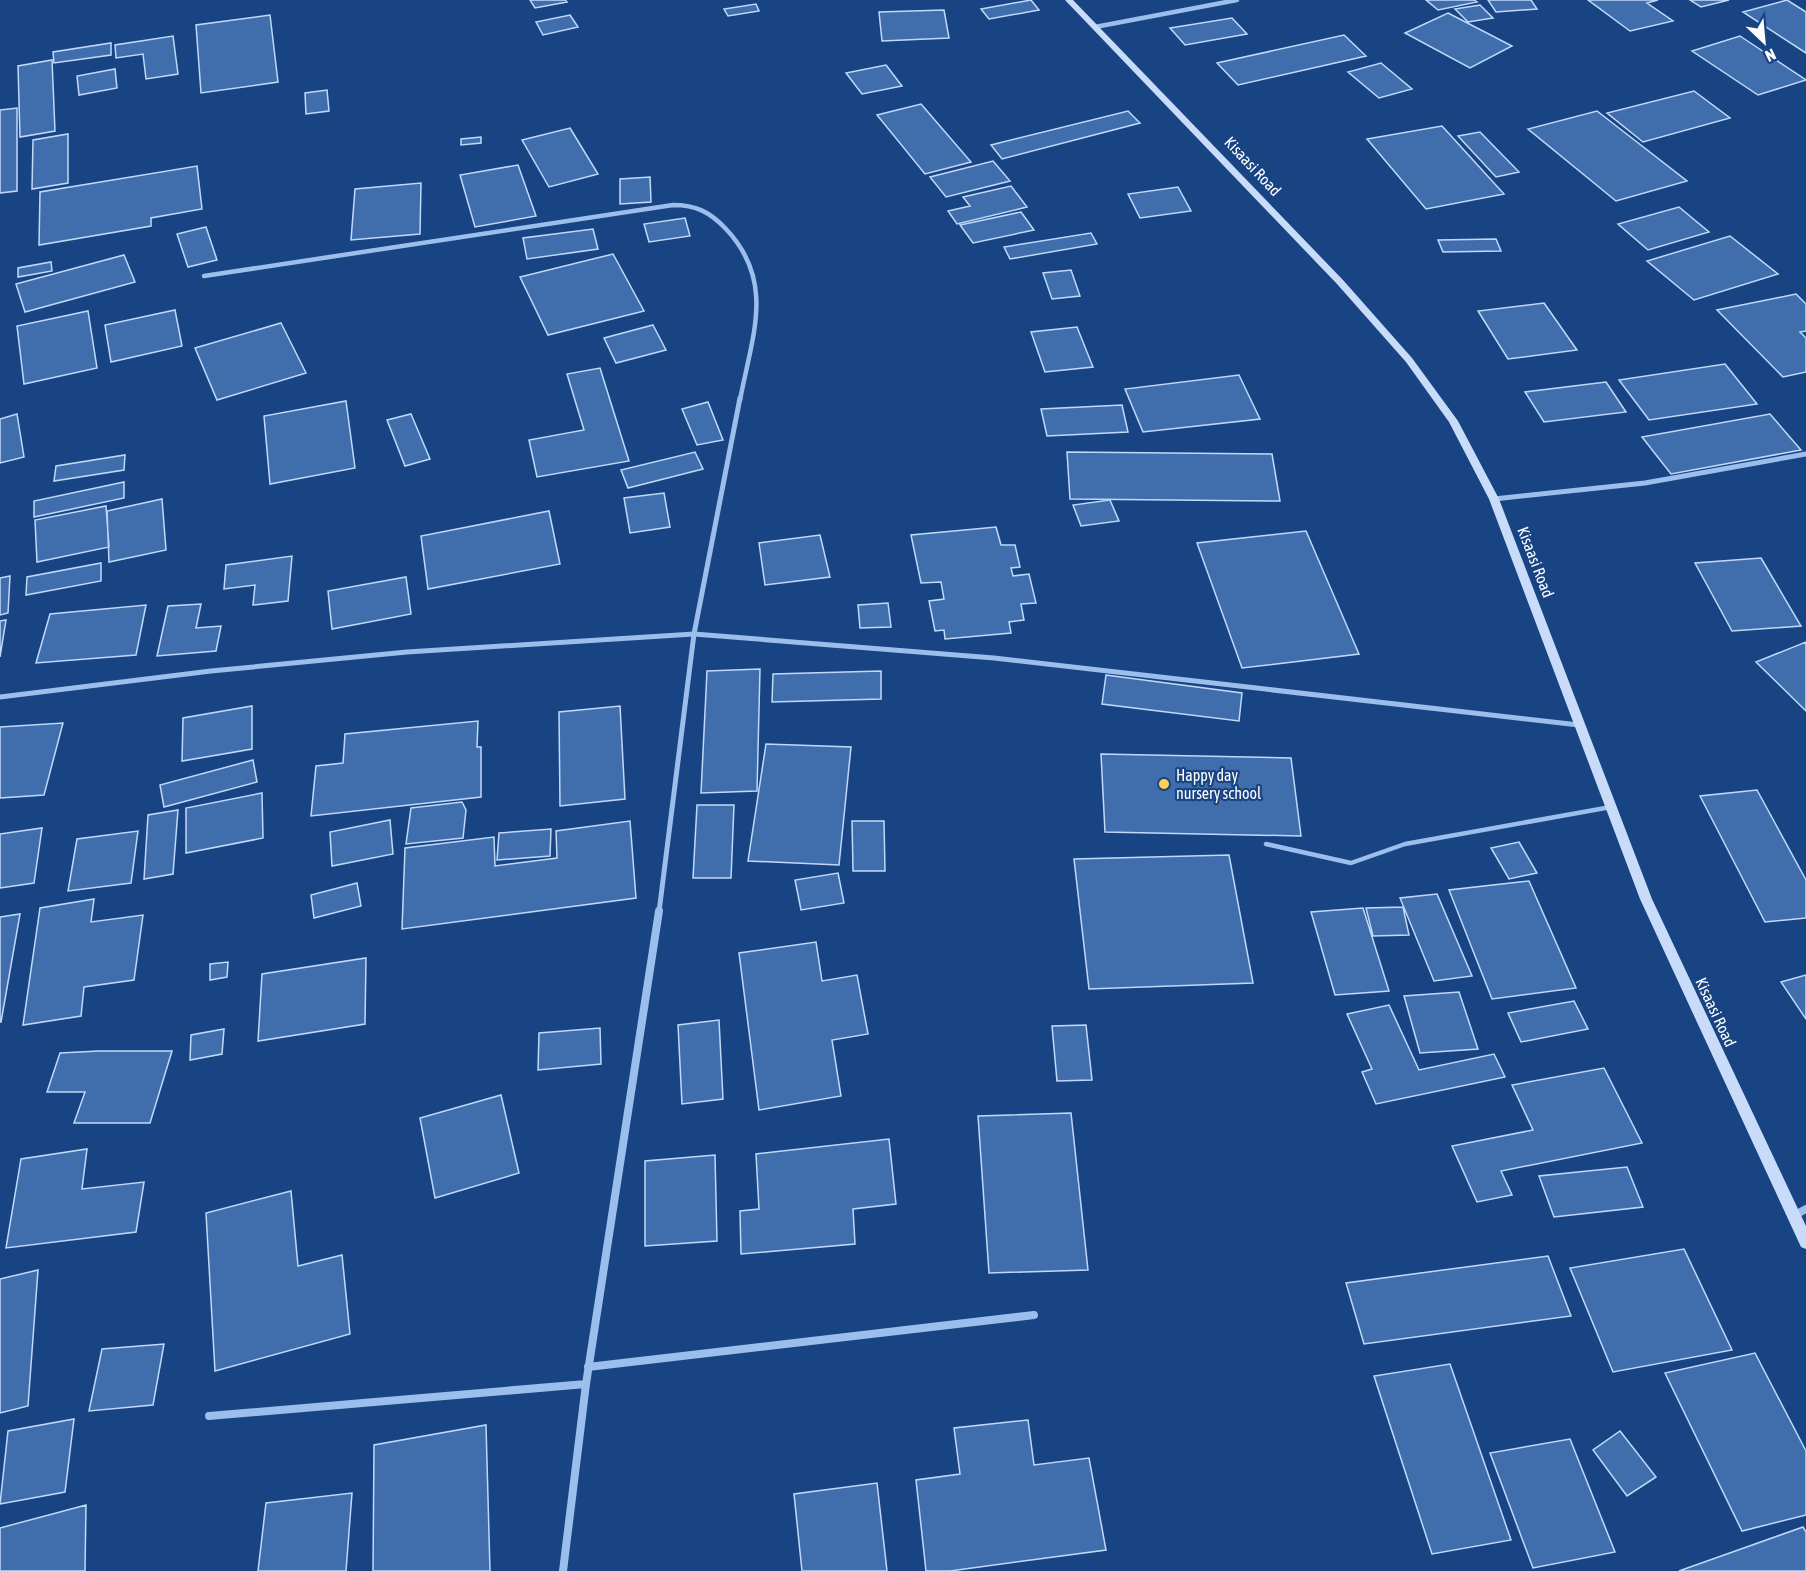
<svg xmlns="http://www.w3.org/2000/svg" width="1806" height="1571" font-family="'Asap Condensed',sans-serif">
  <rect width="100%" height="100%" fill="#184483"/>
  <path fill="#406ead" stroke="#c1d9f9" stroke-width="1.5" d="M530 0H565L567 2 535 8Z
    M1031 0 1039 10 989 19 981 9Z
    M1426 0H1474L1477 2 1438 10Z
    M1488 0H1531L1537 9 1496 12Z
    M1588 0H1658L1647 3 1673 21 1630 31Z
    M1690 0H1729L1701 7Z
    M1787 0 1806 12V53L1743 12Z
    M756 4 759 11 728 16 724 9Z
    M1480 5 1493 18 1468 22 1455 9Z
    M944 10 949 38 882 41 879 12Z
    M1448 13 1512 46 1470 68 1405 33Z
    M270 15 278 82 201 93 196 25Z
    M570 15 578 27 543 35 536 22Z
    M1232 18 1247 34 1185 45 1170 28Z
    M1344 35 1366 56 1238 85 1217 63Z
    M173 36 178 74 146 79 143 54 116 58 115 45Z
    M1740 36 1806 80 1758 95 1692 51Z
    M111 43V55L54 63 53 52Z
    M52 60 55 131 20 137 18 66Z
    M1381 63 1412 89 1379 98 1348 72Z
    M886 65 902 86 862 94 846 73Z
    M115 69 117 88 79 95 77 76Z
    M327 90 329 111 306 114 305 93Z
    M1694 91 1730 118 1643 142 1607 113Z
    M921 104 971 162 925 174 877 115Z
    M17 108V191L0 193V110Z
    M1128 111 1140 123 1002 159 991 145Z
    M1597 111 1687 181 1616 201 1528 129Z
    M1442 126 1504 194 1426 209 1367 139Z
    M570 128 598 174 549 187 522 140Z
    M1480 132 1519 172 1496 177 1458 136Z
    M68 134V183L32 189 33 140Z
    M481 137V143L461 145V139Z
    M993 161 1010 181 946 197 930 177Z
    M518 165 536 216 475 227 460 175Z
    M197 166 202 209 151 218V226L39 245 40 192Z
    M650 177 651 202 620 204V179Z
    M421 183 420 234 351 240 355 189Z
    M1011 186 1027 207 957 224 948 211 970 206 963 197Z
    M1178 187 1191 211 1140 218 1128 194Z
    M1679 207 1709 232 1648 250 1618 224Z
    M1021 212 1034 230 973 243 960 225Z
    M685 218 690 236 649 242 644 224Z
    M206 227 217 260 188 267 177 234Z
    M593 229 598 249 527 259 523 238Z
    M1091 233 1097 244 1010 259 1004 247Z
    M1730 236 1778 274 1694 300 1647 261Z
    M1496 239 1501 251 1443 252 1438 240Z
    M613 254 644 311 548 335 520 277Z
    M124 255 135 282 25 312 16 284Z
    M51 262 52 271 18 277V268Z
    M1071 270 1080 296 1052 299 1043 273Z
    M1796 294 1806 304V331L1800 332 1806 338V372L1783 377 1717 310Z
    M1544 303 1577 350 1508 359 1478 311Z
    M175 310 182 346 111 362 105 325Z
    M88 311 97 368 24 384 17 326Z
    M281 323 306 373 217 400 195 348Z
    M653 325 666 350 616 363 604 338Z
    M1077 327 1093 367 1045 372 1031 332Z
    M1725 364 1757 404 1649 420 1619 380Z
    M600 368 629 461 537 477 529 440 584 430 567 374Z
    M1239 375 1260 419 1143 432 1125 389Z
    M1606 382 1626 412 1544 422 1525 392Z
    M346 401 355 468 270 484 264 416Z
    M708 402 723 440 697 445 682 409Z
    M1122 405 1128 432 1047 436 1041 409Z
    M17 414 24 457 0 463V419Z
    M411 414 430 459 405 466 387 420Z
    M1770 414 1801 450 1671 474 1642 437Z
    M695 452 703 469 628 488 621 470Z
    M1067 452 1272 454 1280 501 1070 499Z
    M125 455 124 470 54 481 56 466Z
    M124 482V498L34 517V501Z
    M664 493 670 527 630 533 624 498Z
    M162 499 166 550 109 562 107 511Z
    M1110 500 1119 521 1081 526 1073 505Z
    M106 506 109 547 37 562 35 520Z
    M549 511 560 564 428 589 421 536Z
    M996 527 1001 545H1015L1020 567 1011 568 1013 576 1029 574 1036 603 1021 604 1024 620 1009 622 1011 633 945 639 944 630 935 631 929 601 944 599 941 582 921 583 911 535Z
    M1306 531 1359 654 1242 668 1197 543Z
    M820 535 830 577 765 585 759 543Z
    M292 556 288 601 253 605 255 585 224 589 226 565Z
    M1761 558 1801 626 1732 631 1695 563Z
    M101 563V581L26 595 27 577Z
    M10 576 8 613 0 615V578Z
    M406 577 411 614 332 629 328 591Z
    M888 603 891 627 860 628 858 605Z
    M201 604 196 628 221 626 216 651 157 656 168 606Z
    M146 605 136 655 36 663 50 614Z
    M6 620 0 657V621Z
    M1806 642V711L1756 662Z
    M760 669 757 791 701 793 707 671Z
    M881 671V699L772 702 773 674Z
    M1106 675 1242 693 1239 721 1102 704Z
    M252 706V749L182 761 183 718Z
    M620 706 625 799 560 806 559 712Z
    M478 721 477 747H481V797L311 816 316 766 343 763 345 734Z
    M63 723 44 795 0 798V727Z
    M766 744 851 747 839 865 748 861Z
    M1101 754 1291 758 1301 836 1105 832Z
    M253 760 257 782 164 807 160 785Z
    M1757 790 1806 880V918L1765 922 1700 796Z
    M262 793 263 838 186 853V808Z
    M462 802 466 810 463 838 406 844 411 808Z
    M697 805H734L731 878H693Z
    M178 810 173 874 144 879 148 815Z
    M390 820 393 854 332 866 330 832Z
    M630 821 636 898 402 929 405 848 494 837 495 866 557 858 556 831Z
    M852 821H884L885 871H853Z
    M42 828 34 883 0 888V834Z
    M551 829 550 856 497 860 499 833Z
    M138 831 131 883 68 891 77 839Z
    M1519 842 1537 873 1509 879 1491 848Z
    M1229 855 1253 983 1089 989 1074 859Z
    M838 873 844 903 801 910 795 880Z
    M1529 881 1576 988 1492 999 1449 890Z
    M357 883 361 906 314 918 311 895Z
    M1437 894 1472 976 1434 981 1400 898Z
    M94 899 91 922 143 915 134 980 84 987 81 1016 23 1025 40 908Z
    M1403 907 1409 935 1373 936 1366 908Z
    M1363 908 1389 991 1335 995 1311 912Z
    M20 914 1 1022H0V917Z
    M816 942 822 981 857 975 868 1034 832 1040 841 1096 759 1110 739 953Z
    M366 958 365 1024 258 1041 262 974Z
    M228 962 227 977 210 980V964Z
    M1806 975V1019L1781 982Z
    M1459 992 1478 1049 1420 1053 1404 996Z
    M1574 1001 1588 1029 1521 1042 1508 1013Z
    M1389 1005 1419 1070 1494 1054 1505 1077 1376 1104 1362 1072 1372 1069 1347 1014Z
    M719 1020 723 1099 682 1104 678 1025Z
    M1086 1025 1092 1080 1057 1081 1052 1026Z
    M600 1028 601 1064 538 1070 539 1033Z
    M224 1029 222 1054 190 1060 191 1035Z
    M99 1051H172L150 1123H74L85 1092H47L60 1053Z
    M1604 1068 1642 1143 1501 1171 1512 1195 1477 1202 1452 1146 1533 1130 1512 1085Z
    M501 1095 519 1173 435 1198 420 1118Z
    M1071 1113 1088 1270 989 1273 978 1116Z
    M889 1139 896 1204 853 1209 855 1244 741 1254 740 1211 759 1209 756 1154Z
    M87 1149 82 1189 144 1182 136 1232 6 1248 21 1159Z
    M715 1155 717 1241 645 1246V1161Z
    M1627 1167 1643 1207 1554 1217 1539 1176Z
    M291 1191 298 1266 342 1255 350 1334 215 1371 206 1213Z
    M1684 1249 1732 1350 1613 1372 1570 1268Z
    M1548 1256 1571 1316 1364 1344 1346 1283Z
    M38 1270 28 1406 0 1413V1279Z
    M164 1344 153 1405 89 1411 102 1349Z
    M1755 1353 1806 1451V1515L1742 1531 1665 1373Z
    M1450 1364 1511 1540 1432 1554 1374 1376Z
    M74 1419 65 1492 0 1504 8 1431Z
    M1028 1420 1034 1465 1089 1458 1106 1550 950 1571H926L916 1480 960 1474 954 1428Z
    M486 1425 490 1571H373L374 1445Z
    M1620 1431 1656 1477 1627 1496 1593 1450Z
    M1570 1439 1615 1552 1533 1568 1490 1453Z
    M877 1483 887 1571H802L794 1494Z
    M352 1493 346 1571H258L266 1503Z
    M86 1505 85 1571H0V1528Z
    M1803 1527 1806 1532V1571H1679Z"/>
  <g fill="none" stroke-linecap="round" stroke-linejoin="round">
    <path stroke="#9cbeec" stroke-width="4.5" d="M1266 844 1351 863 1405 844 1611 807"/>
    <path stroke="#9cbeec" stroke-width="4.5" d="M1095 27 1237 0
      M204 276 673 205C696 205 710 212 726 229 776 282 752 336 740 400"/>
    <path stroke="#9cbeec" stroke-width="5" d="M1494 499 1645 483 1806 454
      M0 697 211 671 407 652 694 634 994 658 1579 725
      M659 912 694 634 740 398"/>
    <path stroke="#9cbeec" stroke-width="8" d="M1793 1216 1806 1209
      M588 1367 1034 1315
      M209 1416 586 1384
      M563 1571 586 1384 659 911"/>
    <path fill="#c8dcf9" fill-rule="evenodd" d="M1065 0H1073L1343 280 1412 358 1458 421 1499 499 1652 899 1806 1226V1249L1801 1247 1640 899 1489 499 1449 422 1406 362 1337 284Z"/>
  </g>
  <circle fill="#ffd257" stroke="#184483" stroke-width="2" cx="1164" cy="784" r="6"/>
  <g text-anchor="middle" stroke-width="4.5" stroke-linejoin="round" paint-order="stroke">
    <g font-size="16" fill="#fff" stroke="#184483">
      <text transform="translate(1253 166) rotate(47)" y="6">Kisaasi Road</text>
      <text transform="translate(1536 562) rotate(69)" y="6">Kisaasi Road</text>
      <text transform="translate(1716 1012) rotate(65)" y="6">Kisaasi Road</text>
    </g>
    <g font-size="16" fill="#fff" stroke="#184483" text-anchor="start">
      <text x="1176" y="781">Happy day<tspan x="1176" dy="18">nursery school</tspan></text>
    </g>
  </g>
  <g transform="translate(1764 42) rotate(154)" stroke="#184483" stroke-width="4.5" paint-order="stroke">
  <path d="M0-4.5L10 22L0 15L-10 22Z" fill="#ffffff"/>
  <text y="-9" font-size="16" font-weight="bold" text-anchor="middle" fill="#ffffff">N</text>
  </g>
</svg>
